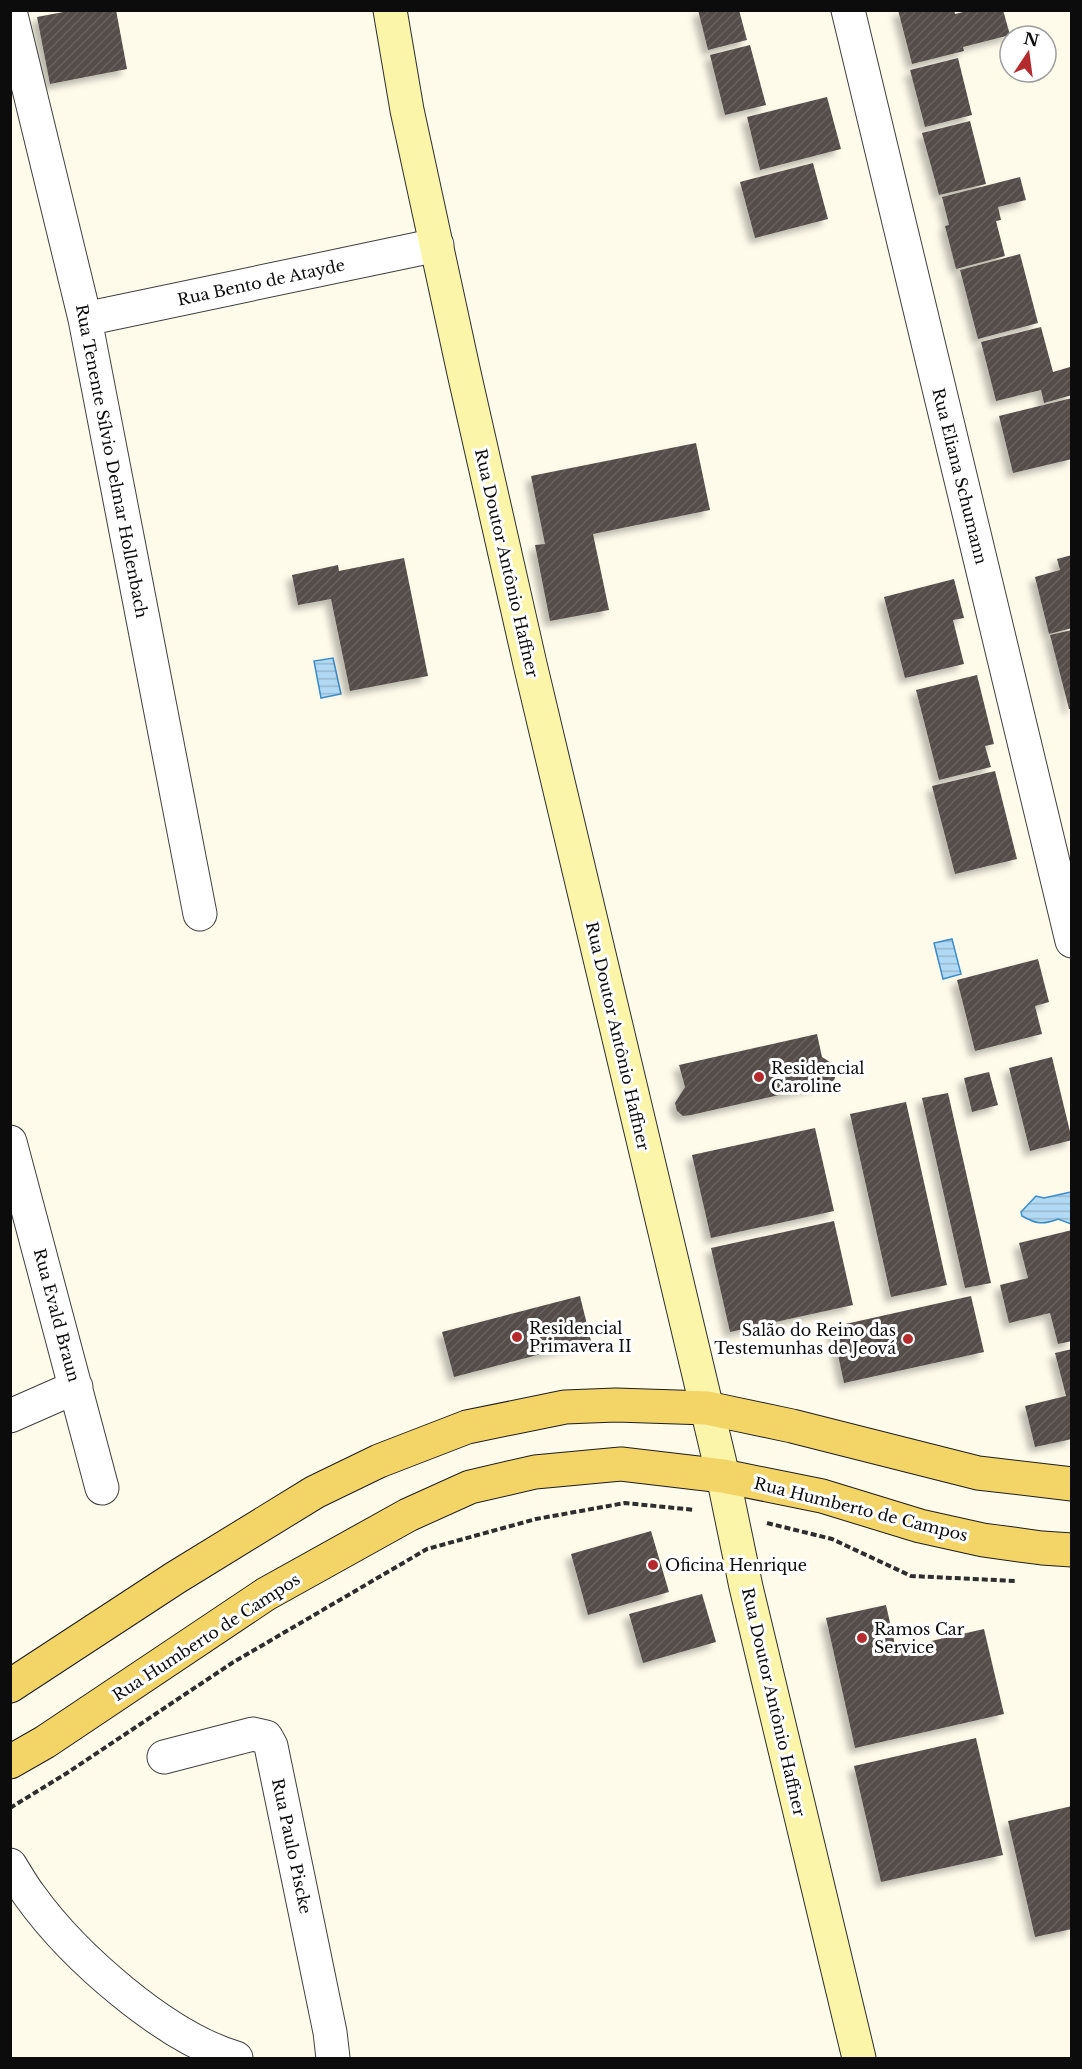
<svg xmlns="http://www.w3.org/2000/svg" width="1082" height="2069" font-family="'Libre Baskerville',serif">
  <defs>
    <pattern id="water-rules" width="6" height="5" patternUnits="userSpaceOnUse" patternTransform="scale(1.5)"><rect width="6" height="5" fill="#b2d9f3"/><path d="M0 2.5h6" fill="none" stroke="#98b9cf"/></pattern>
    <pattern id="building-hatch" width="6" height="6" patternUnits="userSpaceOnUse" patternTransform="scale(1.5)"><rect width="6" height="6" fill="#544d49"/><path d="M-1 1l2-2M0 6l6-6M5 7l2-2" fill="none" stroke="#68625f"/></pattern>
    <filter id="shadow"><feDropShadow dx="-5.5" dy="5.5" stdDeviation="3" flood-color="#0004"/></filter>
  </defs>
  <rect width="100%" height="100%" fill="#fefbeb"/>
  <path fill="url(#water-rules)" stroke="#3c8cc7" stroke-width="1.5" d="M333 658 341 694 321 698 314 661Z
    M952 939 961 974 943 979 934 943Z
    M1071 1192V1224L1058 1219C1043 1225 1036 1224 1022 1216L1021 1212 1036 1196 1044 1198Z"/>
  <path fill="url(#building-hatch)" filter="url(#shadow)" d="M74 10H116L127 69 50 84 37 17Z
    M698 10H739L747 40 708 50Z
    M898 10H954L955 14 971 10H1003L1010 35 963 47 964 51 912 64Z
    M750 45 766 105 725 115 710 55Z
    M958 58 972 115 925 127 910 70Z
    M827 97 841 149 760 170 747 117Z
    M970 121 986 184 939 195 922 133Z
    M813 163 828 219 755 238 740 182Z
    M1020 177 1026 200 998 207 1001 220 996 221 1005 256 956 269 945 226 949 225 942 197Z
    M1020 254 1038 323 978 339 960 270Z
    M1041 327 1053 372 1070 367 1072 395 1044 403 1041 390 996 401 981 342Z
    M1072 398V459L1013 473 999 416Z
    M696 443 710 510 593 534 609 610 550 621 535 545 545 544 531 476Z
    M1072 555V628L1049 634 1035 577 1060 570 1057 559Z
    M404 558 428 676 350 691 331 599 298 605 292 575 338 565 339 571Z
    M954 579 964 618 953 620 964 664 905 678 884 597Z
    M1072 630V709H1069L1050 635Z
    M977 675 994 744 985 746 991 767 939 780 916 690Z
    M995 771 1017 859 955 874 932 786Z
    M1038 959 1049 1002 1035 1006 1042 1034 975 1051 957 980Z
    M817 1034 822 1057 836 1066 837 1073 834 1080 828 1084 691 1115 683 1116 677 1111 675 1103 685 1087 679 1065Z
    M1052 1057 1072 1140 1030 1151 1009 1068Z
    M989 1072 998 1105 972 1112 964 1078Z
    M948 1093 991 1283 965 1288 922 1098Z
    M906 1102 947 1285 891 1297 850 1114Z
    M815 1128 834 1211 711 1238 692 1155Z
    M834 1221 853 1305 730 1332 711 1248Z
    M1072 1230V1341L1058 1344 1050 1313 1009 1323 1000 1285 1028 1278 1019 1243Z
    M580 1296 591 1341 454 1377 442 1332Z
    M971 1296 984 1352 844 1383 832 1327Z
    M1072 1349V1439L1035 1447 1025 1406 1066 1396 1055 1353Z
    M651 1531 669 1592 588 1615 571 1554Z
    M702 1594 716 1642 643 1663 629 1614Z
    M886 1605 896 1649 984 1629 1004 1714 855 1748 826 1618Z
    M976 1738 1003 1855 881 1882 854 1766Z
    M1072 1806V1929L1035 1937 1008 1821Z"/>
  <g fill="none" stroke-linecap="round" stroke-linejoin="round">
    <g stroke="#3f3f3f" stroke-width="35">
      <path id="street" d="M848 10 1072 941
        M10 11 85 319 200 914
        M85 319 437 245
        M10 1142 102 1488
        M10 1416 76 1387
        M164 1757 253 1734 266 1737 271 1746 330 2032 333 2058
        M10 1865C17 1876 23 1887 30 1896 74 1957 165 2037 236 2058"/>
    </g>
    <g stroke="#2e2e2e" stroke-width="35">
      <path id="secondary" d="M390 10 407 110 464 373 530 664 723 1476 746 1587 859 2058"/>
    </g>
    <g stroke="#1d1d1d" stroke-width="35">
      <path id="primary" d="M10 1686 175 1578 315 1492 379 1461 467 1427 565 1407 616 1405 707 1408 792 1426 978 1473 1072 1484
        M10 1762 45 1742 266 1594 408 1515 470 1487 535 1472 621 1464 723 1476 822 1496 920 1526 983 1540 1042 1548 1072 1550"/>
    </g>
    <path stroke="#2e2e2e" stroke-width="4" stroke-dasharray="6 3" stroke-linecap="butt" d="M767 1523 832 1539 911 1576 1016 1581
      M10 1808 67 1773 232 1663 427 1549 536 1519 625 1503 695 1510"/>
    <use href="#street" stroke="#fff" stroke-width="33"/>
    <use href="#secondary" stroke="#fbf5a9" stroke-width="33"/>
    <use href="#primary" stroke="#f3d467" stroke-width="33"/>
  </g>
  <g fill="#b52a2d" stroke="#fff" stroke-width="2">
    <circle cx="759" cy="1077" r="6"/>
    <circle cx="517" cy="1337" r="6"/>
    <circle cx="908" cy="1339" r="6"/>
    <circle cx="653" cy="1565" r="6"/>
    <circle cx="862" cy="1638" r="6"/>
  </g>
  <g text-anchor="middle" stroke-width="6" stroke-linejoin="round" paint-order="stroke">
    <g font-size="16" fill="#0c0c0c" stroke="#fff">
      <text transform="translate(261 282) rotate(-12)" y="6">Rua Bento de Atayde</text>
      <text transform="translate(112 461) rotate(79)" y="6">Rua Tenente Sílvio Delmar Hollenbach</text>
      <text transform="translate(960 476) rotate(76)" y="6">Rua Eliana Schumann</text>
      <text transform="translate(507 563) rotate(77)" y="6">Rua Doutor Antônio Haffner</text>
      <text transform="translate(618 1036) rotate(77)" y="6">Rua Doutor Antônio Haffner</text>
      <text transform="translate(57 1315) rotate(75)" y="6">Rua Evald Braun</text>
      <text transform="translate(861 1509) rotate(14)" y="6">Rua Humberto de Campos</text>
      <text transform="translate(206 1637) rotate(-33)" y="6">Rua Humberto de Campos</text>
      <text transform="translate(774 1702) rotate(77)" y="6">Rua Doutor Antônio Haffner</text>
      <text transform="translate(292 1846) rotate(78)" y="6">Rua Paulo Piscke</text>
    </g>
    <g font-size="16" fill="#0c0c0c" stroke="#fff" text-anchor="start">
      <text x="771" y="1074">Residencial<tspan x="771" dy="18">Caroline</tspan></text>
      <text x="529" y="1334">Residencial<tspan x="529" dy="18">Primavera II</tspan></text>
      <text x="896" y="1336" text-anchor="end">Salão do Reino das<tspan x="896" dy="18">Testemunhas de Jeová</tspan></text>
      <text x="665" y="1571">Oficina Henrique</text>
      <text x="874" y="1635">Ramos Car<tspan x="874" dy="18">Service</tspan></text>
    </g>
  </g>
  <rect width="1082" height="2069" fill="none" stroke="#0c0c0c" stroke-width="24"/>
  <g transform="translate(1028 54) rotate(13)"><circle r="28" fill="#ffffff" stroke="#9e9e9e" stroke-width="1.5"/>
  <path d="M0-4.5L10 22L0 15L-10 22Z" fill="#b52a2d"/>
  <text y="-9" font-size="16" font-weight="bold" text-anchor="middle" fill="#0c0c0c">N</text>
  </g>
</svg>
